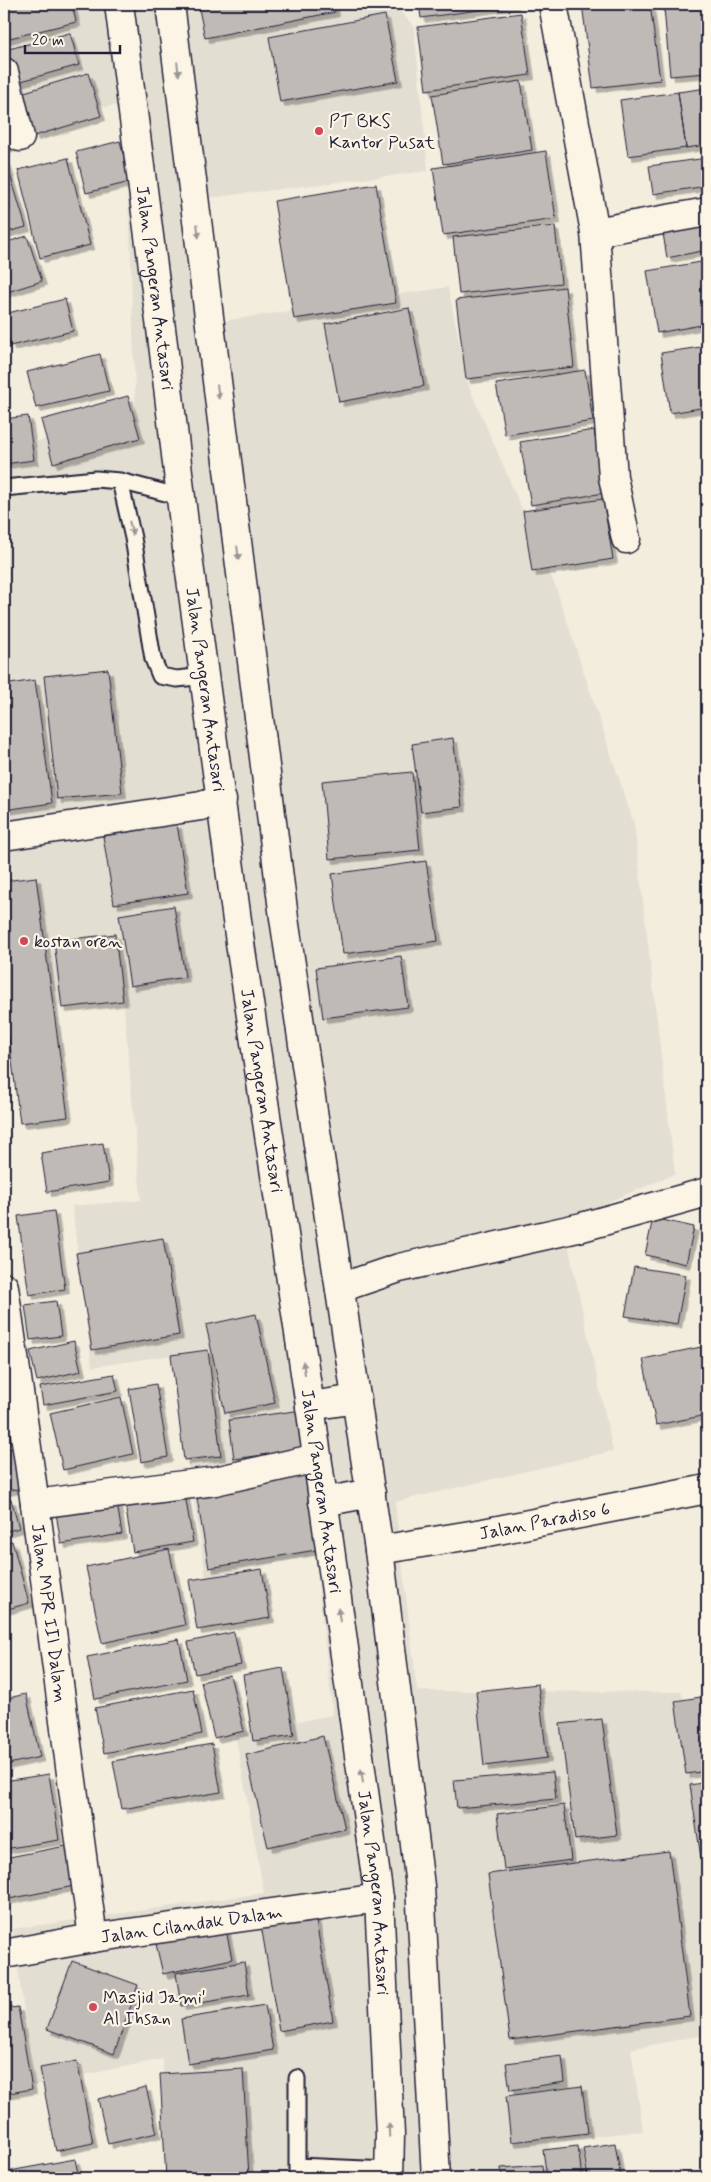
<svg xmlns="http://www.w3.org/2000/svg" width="711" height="2182" font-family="Mynerve,sans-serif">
  <defs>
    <filter id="shadow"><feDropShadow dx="4.5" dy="4.5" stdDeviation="0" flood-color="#0004"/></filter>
  </defs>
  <rect width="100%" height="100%" fill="#f3edde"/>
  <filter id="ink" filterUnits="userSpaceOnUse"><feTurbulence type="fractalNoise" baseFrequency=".02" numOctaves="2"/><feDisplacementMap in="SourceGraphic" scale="10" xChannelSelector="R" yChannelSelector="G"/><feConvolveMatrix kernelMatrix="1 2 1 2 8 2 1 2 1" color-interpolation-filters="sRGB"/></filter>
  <g filter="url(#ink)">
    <path fill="#e3ded2" d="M4 4H393L414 26 428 171 208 198 223 321 448 287 468 384 556 588 634 824 675 1174 563 1221 613 1451 395 1502 417 1691 682 1692 707 1907V2034L631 2049 643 2131 550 2141 547 2178H165L163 2059 35 2085 12 1929 264 1893 235 1733 333 1715 315 1555 206 1578 171 1355 92 1367 72 1206 141 1200 123 997 4 1015V446L136 426 130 234 122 104 25 122 4 36Z"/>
    <path fill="#bfbab6" stroke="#22223b" filter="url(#shadow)" d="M4 4H72L76 22 6 39 4 28Z
      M198 4H334L335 12 205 38Z
      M419 4H514L515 5 421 18Z
      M582 4H650L660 80 593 88Z
      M707 4V73L670 76 664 8Z
      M521 13 530 75 426 90 418 27Z
      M385 15 398 81 280 102 269 37Z
      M70 33 79 65 14 83 5 50Z
      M88 73 101 116 34 136 21 93Z
      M521 81 532 150 443 164 432 95Z
      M707 88V145L686 148 678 92Z
      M678 92 686 148 628 156 620 100Z
      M4 105 11 147 4 148Z
      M120 141 130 182 86 193 76 152Z
      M546 151 556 219 443 235 433 168Z
      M68 158 90 245 40 258 18 170Z
      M707 158V186L653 194 649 166Z
      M6 161 26 227 4 233V162Z
      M376 184 396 303 294 319 274 201Z
      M707 219V250L667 258 662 227Z
      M555 226 561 283 459 294 453 237Z
      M27 236 42 281 4 293V243Z
      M707 261V324L657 333 647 271Z
      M565 287 574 367 466 379 456 300Z
      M65 299 73 331 10 346 4 314Z
      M409 308 424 386 339 402 325 324Z
      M707 346V407L670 413 661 353Z
      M100 354 109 391 36 408 27 372Z
      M585 370 593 421 505 435 496 384Z
      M128 396 140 438 53 463 41 420Z
      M28 416 34 460 4 464V419Z
      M594 430 604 493 531 505 520 442Z
      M603 499 613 559 532 572 523 511Z
      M108 669 122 793 57 799 44 676Z
      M35 680 52 803 4 810V685Z
      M453 738 462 807 421 812 412 744Z
      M412 772 420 850 329 859 322 781Z
      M177 824 188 893 114 904 103 836Z
      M426 861 438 941 343 954 332 874Z
      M36 877 68 1117 20 1123 4 1000V881Z
      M174 906 185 977 130 986 119 915Z
      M115 934 123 1001 62 1008 54 941Z
      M401 956 408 1007 323 1018 316 968Z
      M103 1143 109 1182 47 1192 41 1153Z
      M54 1211 65 1289 29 1295 18 1216Z
      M653 1218 694 1227 686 1264 645 1255Z
      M163 1238 179 1335 92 1350 76 1253Z
      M634 1267 686 1275 677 1324 625 1316Z
      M56 1301 61 1336 30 1340 25 1305Z
      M256 1314 275 1403 225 1413 206 1325Z
      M74 1341 81 1371 37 1381 30 1351Z
      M701 1347 707 1377V1415L656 1425 643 1359Z
      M208 1350 221 1456 184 1460 171 1355Z
      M114 1374 118 1391 43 1405 40 1387Z
      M156 1384 168 1457 141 1462 129 1389Z
      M4 1394 13 1439 4 1441Z
      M121 1397 133 1454 63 1470 50 1413Z
      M302 1410 307 1449 234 1459 229 1420Z
      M17 1447 24 1488 4 1491V1450Z
      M309 1467 322 1549 209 1568 195 1487Z
      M184 1489 193 1542 133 1552 124 1498Z
      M116 1497 122 1534 61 1544 55 1507Z
      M11 1499 19 1528 4 1532V1501Z
      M12 1541 29 1603 4 1610V1543Z
      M169 1549 185 1625 102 1643 86 1567Z
      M262 1569 270 1618 197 1630 189 1580Z
      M234 1632 241 1665 195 1674 188 1642Z
      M179 1639 187 1680 95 1699 87 1657Z
      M283 1668 294 1735 253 1741 243 1675Z
      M230 1675 244 1731 214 1738 201 1682Z
      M538 1684 547 1758 484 1766 476 1691Z
      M193 1689 202 1734 104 1753 95 1708Z
      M26 1694 40 1757 4 1765V1699Z
      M707 1696V1771L686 1774 675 1701Z
      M602 1719 617 1835 575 1840 560 1724Z
      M323 1736 345 1829 268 1847 246 1755Z
      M212 1744 221 1792 122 1809 113 1761Z
      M553 1772 556 1799 457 1808 454 1780Z
      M49 1774 59 1840 4 1849V1781Z
      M707 1782V1857L701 1858 690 1785Z
      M564 1805 571 1860 504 1869 497 1814Z
      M71 1845 79 1885 4 1900V1858Z
      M669 1851 690 2016 510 2040 488 1874Z
      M707 1866V1889L703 1867Z
      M315 1915 333 2021 279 2031 261 1925Z
      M226 1930 232 1959 163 1974 156 1944Z
      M72 1961 138 1985 114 2054 47 2029Z
      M244 1962 249 1995 181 2006 176 1973Z
      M265 2005 273 2050 188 2064 181 2019Z
      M18 2007 32 2089 4 2094V2009Z
      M562 2056 565 2082 510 2090 506 2063Z
      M77 2061 93 2143 56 2151 40 2068Z
      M243 2069 249 2178H166L160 2074Z
      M582 2086 588 2133 511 2142 506 2096Z
      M146 2087 157 2133 108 2144 98 2099Z
      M615 2143 621 2178H588L583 2148Z
      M578 2146 582 2178H547L543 2150Z
      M75 2159 79 2178H4V2172Z
      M542 2165 543 2178H502L501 2168Z"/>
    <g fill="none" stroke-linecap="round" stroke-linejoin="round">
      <g stroke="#22223b" stroke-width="19">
        <path id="service" d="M120 481 133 538 153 659 160 676 177 679 205 676
          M4 488 96 479 120 481 181 497
          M297 2166 389 2170
          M297 2178V2078"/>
      </g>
      <g stroke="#22223b" stroke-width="31">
        <g id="minor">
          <path d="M553 4 595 232 613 477 626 539"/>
          <path d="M4 72 20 137"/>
          <path d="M595 232 707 212"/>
          <path d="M4 836 201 806 222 800"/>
          <path id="s1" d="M4 1287 35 1504 93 1938"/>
          <path d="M340 1288 399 1268 582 1227 707 1192"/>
          <path d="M35 1504 215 1481 317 1458"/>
          <path id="s2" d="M379 1550 483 1533 707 1489"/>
        </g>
      </g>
      <g stroke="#22223b" stroke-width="31">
        <g id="tertiary">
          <path id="s3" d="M4 1954 93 1938 379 1898"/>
        </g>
      </g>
      <g stroke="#22223b" stroke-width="31">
        <g id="primary">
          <path id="s4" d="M119 4 163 344 187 549 241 950 310 1406 379 1898 390 2135 389 2178"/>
          <path d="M170 4 284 918 379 1550 420 1886 436 2178"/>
          <path d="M310 1406 357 1399"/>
          <path d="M323 1502 371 1493"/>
        </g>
      </g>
      <use href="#service" stroke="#fcf5e5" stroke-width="15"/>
      <use href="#minor" stroke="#fcf5e5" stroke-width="28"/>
      <use href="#tertiary" stroke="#fcf5e5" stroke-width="28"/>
      <use href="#primary" stroke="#fcf5e5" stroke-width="28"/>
    </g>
    <defs><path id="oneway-solid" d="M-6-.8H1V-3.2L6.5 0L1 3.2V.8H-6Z" transform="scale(1.25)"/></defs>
    <g fill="#9a9698">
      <use href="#oneway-solid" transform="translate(178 69) rotate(83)"/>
      <use href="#oneway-solid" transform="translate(198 231) rotate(83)"/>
      <use href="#oneway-solid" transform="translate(218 392) rotate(83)"/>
      <use href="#oneway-solid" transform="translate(131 528) rotate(76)"/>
      <use href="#oneway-solid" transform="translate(238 553) rotate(83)"/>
      <use href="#oneway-solid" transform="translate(304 1368) rotate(-99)"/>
      <use href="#oneway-solid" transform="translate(339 1615) rotate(-98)"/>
      <use href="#oneway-solid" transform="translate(362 1776) rotate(-98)"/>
      <use href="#oneway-solid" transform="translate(389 2130) rotate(-92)"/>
    </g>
  </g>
  <g fill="#d1495b" stroke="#fcf5e5" stroke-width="2">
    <circle cx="319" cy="131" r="5"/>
    <circle cx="24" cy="941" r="5"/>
    <circle cx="93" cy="2007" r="5"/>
  </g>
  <g text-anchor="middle" stroke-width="4.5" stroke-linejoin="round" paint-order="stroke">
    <g font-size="18" fill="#22223b" stroke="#fcf5e5" text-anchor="start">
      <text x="329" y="127">PT BKS<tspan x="329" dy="21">Kantor Pusat</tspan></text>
      <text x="34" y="947">kostan oren</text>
      <text x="103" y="2003">Masjid Jami'<tspan x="103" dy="21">Al Ihsan</tspan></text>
    </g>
    <g font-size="18" fill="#22223b" stroke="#fcf5e5">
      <text dy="6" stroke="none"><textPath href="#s4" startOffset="286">Jalan Pangeran Antasari</textPath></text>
      <text dy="6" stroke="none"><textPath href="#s4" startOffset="691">Jalan Pangeran Antasari</textPath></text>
      <text dy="6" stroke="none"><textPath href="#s4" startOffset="1096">Jalan Pangeran Antasari</textPath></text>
      <text dy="6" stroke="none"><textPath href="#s4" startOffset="1501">Jalan Pangeran Antasari</textPath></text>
      <text dy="6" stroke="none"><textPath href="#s2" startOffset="168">Jalan Paradiso 6</textPath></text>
      <text dy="6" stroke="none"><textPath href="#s1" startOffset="329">Jalan MPR III Dalam</textPath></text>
      <text dy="6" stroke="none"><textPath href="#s4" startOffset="1906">Jalan Pangeran Antasari</textPath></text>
      <text dy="6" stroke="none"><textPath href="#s3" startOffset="190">Jalan Cilandak Dalam</textPath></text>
    </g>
  </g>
  <rect width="711" height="2182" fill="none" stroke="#fcf5e5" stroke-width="20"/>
  <rect x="10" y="10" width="691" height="2162" fill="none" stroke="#22223b" stroke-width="2" filter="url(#ink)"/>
  <path d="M25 45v8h95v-8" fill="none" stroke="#22223b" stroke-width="2.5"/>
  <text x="32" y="45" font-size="15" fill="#22223b" stroke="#fcf5e5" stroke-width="4" paint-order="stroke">20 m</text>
</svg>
